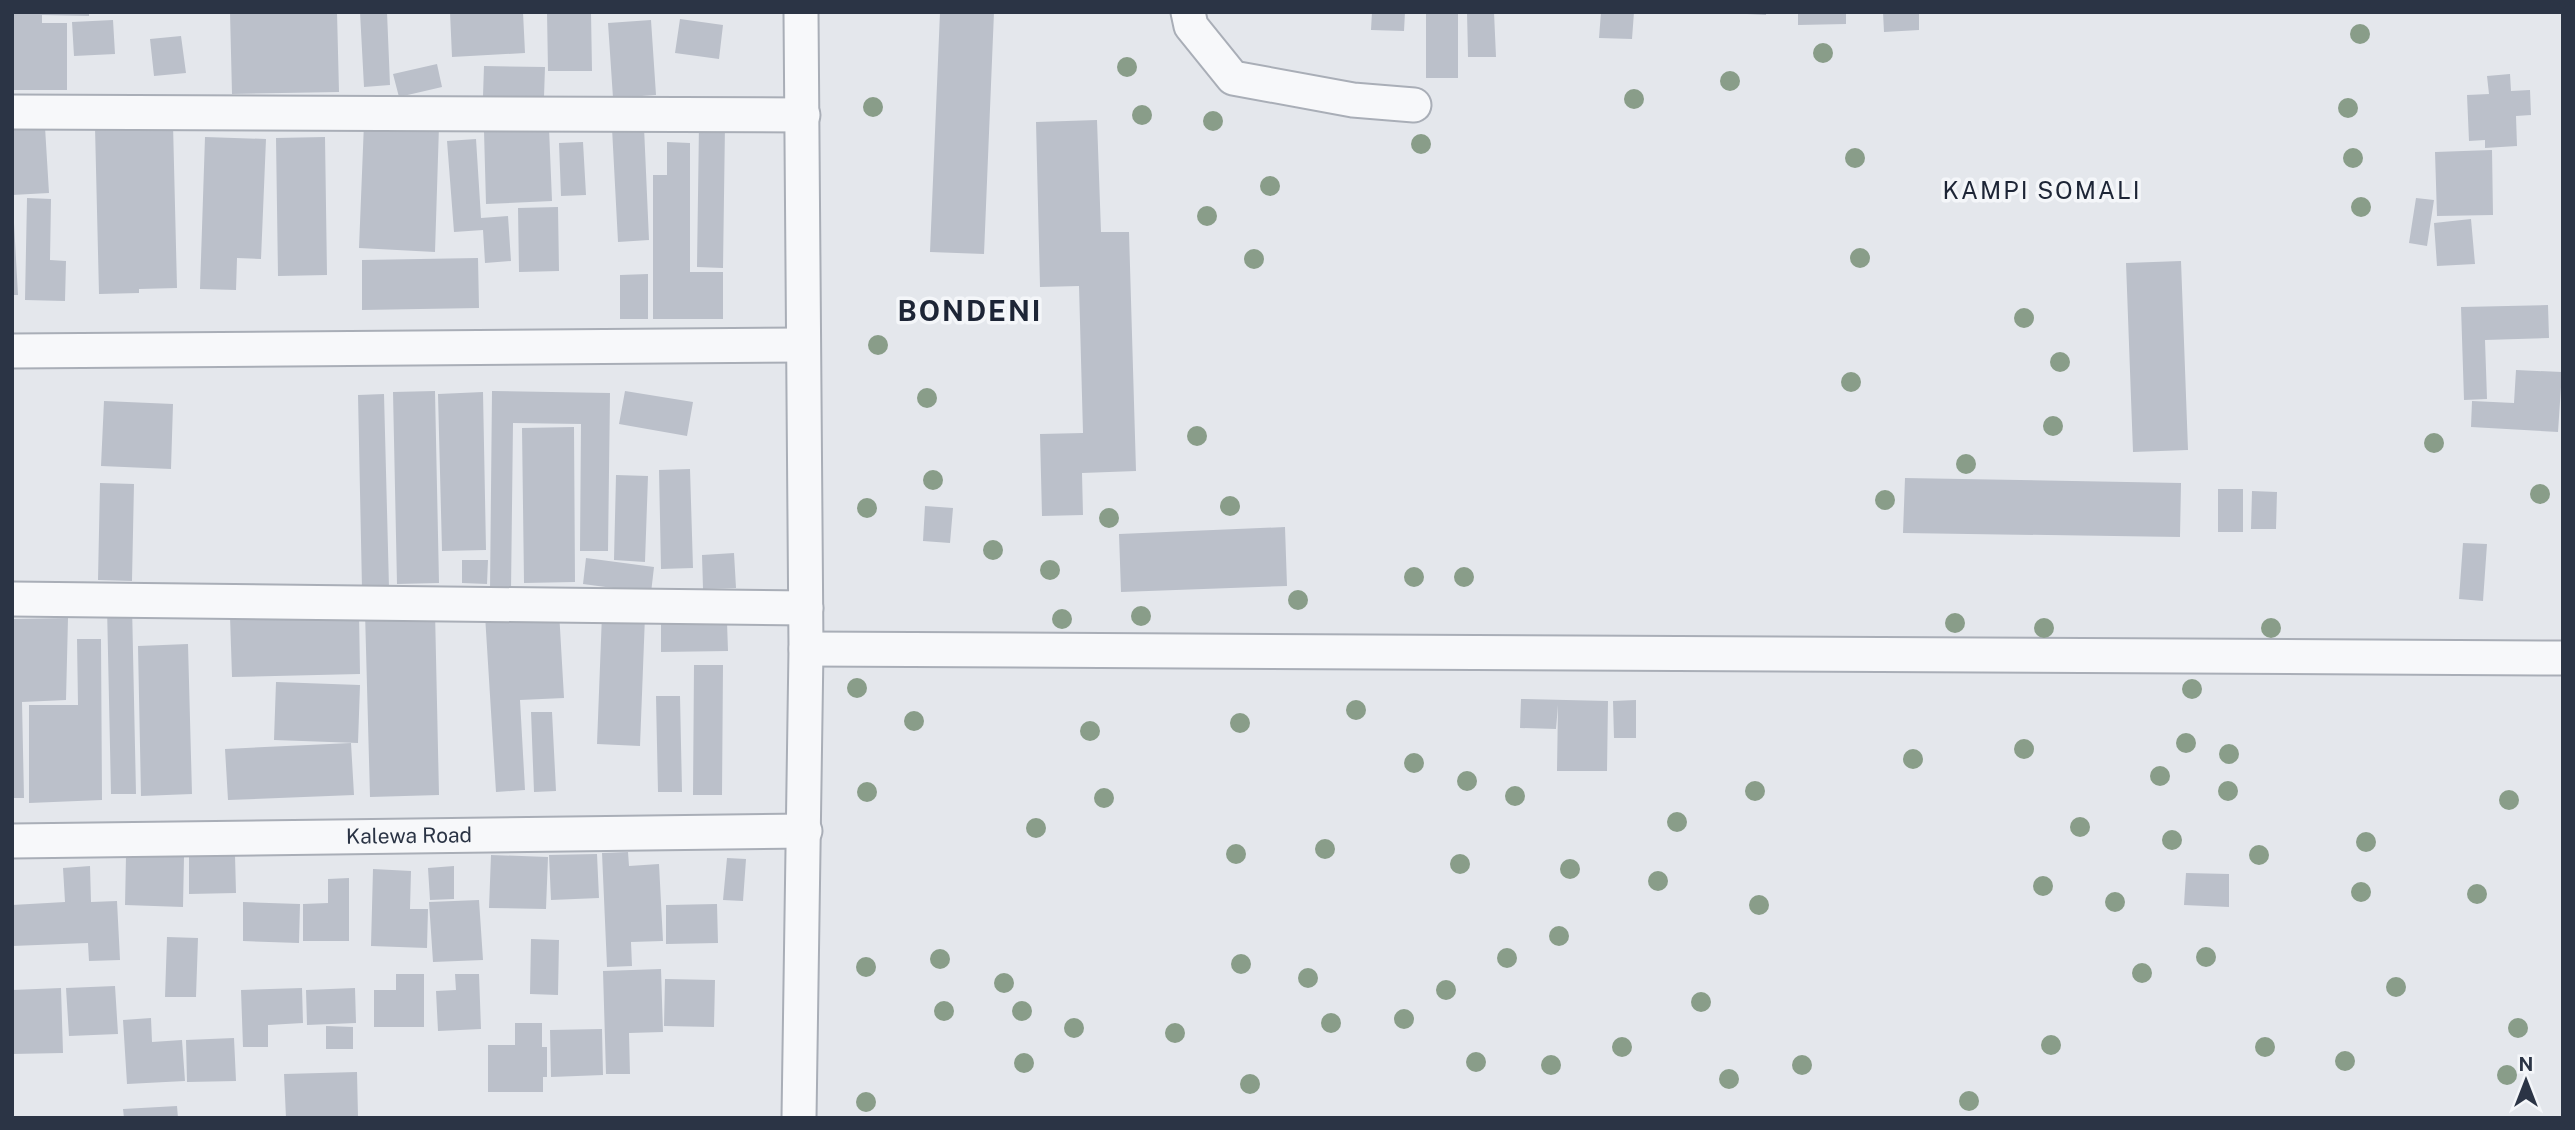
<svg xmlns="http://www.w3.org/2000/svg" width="2575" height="1130" font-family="'Public Sans',sans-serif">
  <rect width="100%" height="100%" fill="#e4e7ec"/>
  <path fill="#bbc0ca" d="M12 12H89V16L42 15V23H67V90H12Z
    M230 12H337L339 92 232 94Z
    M360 12H387L390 85 364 87Z
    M450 12H523L525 53 452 57Z
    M547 12H591L592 71H548Z
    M940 12H994L984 254 930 252Z
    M1372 12H1405L1404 31 1371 30Z
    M1467 12H1494L1496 57H1468Z
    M1601 12H1634L1632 39 1599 38Z
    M1747 12H1766V15L1747 14Z
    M1798 12H1846V24L1798 25Z
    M1883 12H1919V30L1884 32Z
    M1426 14H1458V78H1426Z
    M680 19 723 25 719 59 675 53Z
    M113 20 115 54 74 56 72 22Z
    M651 20 656 95 613 98 608 23Z
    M181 36 186 73 154 76 150 39Z
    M437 64 442 87 399 97 393 74Z
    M484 66 545 67 544 97 483 96Z
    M2510 74 2511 91 2530 90 2531 115 2516 116 2517 146 2485 148V140L2469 141 2467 95 2489 94 2487 76Z
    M1097 120 1101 232H1129L1136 471 1082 473 1083 515 1042 516 1040 434 1083 433 1079 286 1040 287 1036 122Z
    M364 123 439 126 435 252 359 248Z
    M173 124 177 288 139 289V293L99 294 95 127Z
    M699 124 725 125 723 268 697 267Z
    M45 127 49 193 12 195V129Z
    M644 127 649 240 618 242 612 128Z
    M549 128 552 201 486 204 484 131Z
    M205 137 266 139 261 259 237 258 236 290 200 289Z
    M325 137 327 275 278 276 276 138Z
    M476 139 481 218 508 216 511 261 485 263 483 230 454 232 447 141Z
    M583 142 586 195 561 196 559 143Z
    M667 142 690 143V272H723V319H653V175H667Z
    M2492 150 2493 215 2437 216 2435 152Z
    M27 198 51 199 50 260 66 261 65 301 25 300Z
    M2416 198 2434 200 2427 246 2409 243Z
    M558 207 559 271 519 272 518 208Z
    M2471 219 2475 264 2437 266 2434 223Z
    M12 223H14L18 295H12Z
    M478 258 479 308 362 310V260Z
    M2181 261 2188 450 2133 452 2126 263Z
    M648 274V319H620V275Z
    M2548 305 2549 338 2485 340 2487 399 2464 400 2461 307Z
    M2516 370 2562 372 2558 432 2471 427 2472 401 2514 403Z
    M435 391 439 583 397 584 393 392Z
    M492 391 610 393 608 551H580L581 424 513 423 511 591H490Z
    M625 391 693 402 687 436 619 424Z
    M483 392 486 550 442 551 438 394Z
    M384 394 389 588 362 589 358 395Z
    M104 401 173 404 171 469 101 466Z
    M574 427 575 582 524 583 522 428Z
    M690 469 693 568 661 569 659 470Z
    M616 475 648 476 645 562 614 560Z
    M1905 478 2181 483 2180 537 1903 533Z
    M100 483 134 484 132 581 98 580Z
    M2218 489H2243V532H2218Z
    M2252 491 2277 492 2276 529H2251Z
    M925 506 953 508 950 543 923 541Z
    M1285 527 1287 586 1121 592 1119 534Z
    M2463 543 2487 544 2483 601 2459 599Z
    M734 553 736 588 703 589 702 555Z
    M586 558 654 567 651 593 583 584Z
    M462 560H488L487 584 462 583Z
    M132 605 136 794H111L107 606Z
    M435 611 439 795 370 797 365 612Z
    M559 611 564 698 520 700 525 790 496 792 485 615Z
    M359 612 360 674 232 677 230 616Z
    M602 614 645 616 640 746 597 744Z
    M68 618 66 700 22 702 24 798H12V619Z
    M727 622 728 651 661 652V623Z
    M77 639H101L102 800 29 803V705H78Z
    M188 644 192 794 141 796 138 646Z
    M694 665H723L722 795H693Z
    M276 682 360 685 358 743 274 740Z
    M656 696H680L682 792H658Z
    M1521 699 1608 701 1607 771H1557L1558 705 1556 729 1520 728Z
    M1636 700V738H1614L1613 701Z
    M531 712H552L556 791 534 792Z
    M351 743 354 795 228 800 225 749Z
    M628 852 629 866 659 864 663 941 631 942 632 966 607 967 602 853Z
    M597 854 599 898 551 900 549 855Z
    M235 855 236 893 189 894V856Z
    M491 855 548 857 546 909 489 908Z
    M126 856 184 857 183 907 125 905Z
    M727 858 746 859 743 901 723 900Z
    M90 866 91 902 117 901 120 960 89 961 88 943 12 946V905L65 902 63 868Z
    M454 866V899L430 900 428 868Z
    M373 869 411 871 410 909H428L427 948 371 946Z
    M2186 873 2229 874V907L2184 905Z
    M349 878V941H303V904L328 903V879Z
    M479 900 483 960 433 962 429 902Z
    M243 902 300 904 299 943 243 941Z
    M717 904 718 943 666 944V905Z
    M167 937 198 938 196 997H165Z
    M531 939 559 940 558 995 530 994Z
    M661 969 663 1032 629 1033 630 1074H606L603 971Z
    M396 974H424V1027H374V990H396Z
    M455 974H479L481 1029 438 1031 436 991 456 990Z
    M665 979 715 980 714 1027 664 1026Z
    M115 986 118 1034 69 1036 66 988Z
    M61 988 63 1053 12 1054V990Z
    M302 988 303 1023 268 1025V1047H243L241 990Z
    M355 988 356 1023 307 1025 306 990Z
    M151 1018 152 1042 182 1040 185 1081 127 1084 123 1020Z
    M515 1023H542V1047H547V1077H543V1092H488V1045H515Z
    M326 1026 353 1027V1049H326Z
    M602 1029 603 1075 551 1077 550 1030Z
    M234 1038 236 1081 187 1082 186 1040Z
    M357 1072 358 1117 286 1118 284 1074Z
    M177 1106 178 1118H124L123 1109Z"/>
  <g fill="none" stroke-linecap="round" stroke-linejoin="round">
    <g stroke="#a9aeb7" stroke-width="37">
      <g id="minor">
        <path d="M1188 12 1191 26 1233 78 1353 100 1414 105"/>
        <path d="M12 112 803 115"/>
        <path d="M12 351 803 345"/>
        <path d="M12 599 806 608"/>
        <path d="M806 649 2563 658"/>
        <path id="s1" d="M12 841 805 831"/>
        <path d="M799 1118 806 649 801 12"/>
      </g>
    </g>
    <use href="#minor" stroke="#f7f8fa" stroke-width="33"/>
  </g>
  <g fill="#899d89">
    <circle cx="2360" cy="34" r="10"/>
    <circle cx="1823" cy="53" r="10"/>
    <circle cx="1127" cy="67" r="10"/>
    <circle cx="1730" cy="81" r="10"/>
    <circle cx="1634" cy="99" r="10"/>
    <circle cx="873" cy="107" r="10"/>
    <circle cx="2348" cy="108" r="10"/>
    <circle cx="1142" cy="115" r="10"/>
    <circle cx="1213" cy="121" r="10"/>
    <circle cx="1421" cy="144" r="10"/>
    <circle cx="1855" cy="158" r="10"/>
    <circle cx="2353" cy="158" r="10"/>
    <circle cx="1270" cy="186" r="10"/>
    <circle cx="2361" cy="207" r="10"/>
    <circle cx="1207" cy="216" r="10"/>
    <circle cx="1860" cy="258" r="10"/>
    <circle cx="1254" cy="259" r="10"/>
    <circle cx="2024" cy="318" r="10"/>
    <circle cx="878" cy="345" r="10"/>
    <circle cx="2060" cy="362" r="10"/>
    <circle cx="1851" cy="382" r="10"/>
    <circle cx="927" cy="398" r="10"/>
    <circle cx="2053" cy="426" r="10"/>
    <circle cx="1197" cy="436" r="10"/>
    <circle cx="2434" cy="443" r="10"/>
    <circle cx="1966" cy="464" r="10"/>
    <circle cx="933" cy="480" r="10"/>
    <circle cx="2540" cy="494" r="10"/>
    <circle cx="1885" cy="500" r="10"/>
    <circle cx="1230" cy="506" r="10"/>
    <circle cx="867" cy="508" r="10"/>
    <circle cx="1109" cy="518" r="10"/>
    <circle cx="993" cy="550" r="10"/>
    <circle cx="1050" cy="570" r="10"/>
    <circle cx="1414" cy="577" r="10"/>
    <circle cx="1464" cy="577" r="10"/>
    <circle cx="1298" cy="600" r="10"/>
    <circle cx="1141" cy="616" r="10"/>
    <circle cx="1062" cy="619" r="10"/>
    <circle cx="1955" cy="623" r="10"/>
    <circle cx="2044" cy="628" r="10"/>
    <circle cx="2271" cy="628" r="10"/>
    <circle cx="857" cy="688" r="10"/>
    <circle cx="2192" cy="689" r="10"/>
    <circle cx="1356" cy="710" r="10"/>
    <circle cx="914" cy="721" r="10"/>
    <circle cx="1240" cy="723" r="10"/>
    <circle cx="1090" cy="731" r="10"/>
    <circle cx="2186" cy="743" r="10"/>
    <circle cx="2024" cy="749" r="10"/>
    <circle cx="2229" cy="754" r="10"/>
    <circle cx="1913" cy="759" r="10"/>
    <circle cx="1414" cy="763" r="10"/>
    <circle cx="2160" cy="776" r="10"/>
    <circle cx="1467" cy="781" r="10"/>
    <circle cx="1755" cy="791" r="10"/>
    <circle cx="2228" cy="791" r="10"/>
    <circle cx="867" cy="792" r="10"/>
    <circle cx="1515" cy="796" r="10"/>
    <circle cx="1104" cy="798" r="10"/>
    <circle cx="2509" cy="800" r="10"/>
    <circle cx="1677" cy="822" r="10"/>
    <circle cx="2080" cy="827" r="10"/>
    <circle cx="1036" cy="828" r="10"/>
    <circle cx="2172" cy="840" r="10"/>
    <circle cx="2366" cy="842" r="10"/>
    <circle cx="1325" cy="849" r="10"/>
    <circle cx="1236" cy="854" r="10"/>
    <circle cx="2259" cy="855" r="10"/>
    <circle cx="1460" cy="864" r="10"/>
    <circle cx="1570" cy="869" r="10"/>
    <circle cx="1658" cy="881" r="10"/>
    <circle cx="2043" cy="886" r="10"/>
    <circle cx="2361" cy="892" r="10"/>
    <circle cx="2477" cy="894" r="10"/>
    <circle cx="2115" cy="902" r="10"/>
    <circle cx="1759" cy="905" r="10"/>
    <circle cx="1559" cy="936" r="10"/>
    <circle cx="2206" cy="957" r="10"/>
    <circle cx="1507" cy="958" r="10"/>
    <circle cx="940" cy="959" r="10"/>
    <circle cx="1241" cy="964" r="10"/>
    <circle cx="866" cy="967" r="10"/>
    <circle cx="2142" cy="973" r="10"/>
    <circle cx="1308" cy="978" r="10"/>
    <circle cx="1004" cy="983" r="10"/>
    <circle cx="2396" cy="987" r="10"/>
    <circle cx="1446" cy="990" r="10"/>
    <circle cx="1701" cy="1002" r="10"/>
    <circle cx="944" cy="1011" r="10"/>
    <circle cx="1022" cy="1011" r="10"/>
    <circle cx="1404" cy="1019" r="10"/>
    <circle cx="1331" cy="1023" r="10"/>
    <circle cx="1074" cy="1028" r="10"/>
    <circle cx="2518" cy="1028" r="10"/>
    <circle cx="1175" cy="1033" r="10"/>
    <circle cx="2051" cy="1045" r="10"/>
    <circle cx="1622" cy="1047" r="10"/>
    <circle cx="2265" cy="1047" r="10"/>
    <circle cx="2345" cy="1061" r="10"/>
    <circle cx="1476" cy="1062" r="10"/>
    <circle cx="1024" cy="1063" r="10"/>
    <circle cx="1551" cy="1065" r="10"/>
    <circle cx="1802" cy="1065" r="10"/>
    <circle cx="2507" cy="1075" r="10"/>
    <circle cx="1729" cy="1079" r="10"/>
    <circle cx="1250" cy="1084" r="10"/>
    <circle cx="1969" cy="1101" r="10"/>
    <circle cx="866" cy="1102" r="10"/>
  </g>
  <g text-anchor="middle" stroke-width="7" stroke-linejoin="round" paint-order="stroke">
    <g font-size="21" fill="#2b3445" stroke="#f4f6f9">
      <text dy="7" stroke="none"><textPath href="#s1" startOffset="397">Kalewa Road</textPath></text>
    </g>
    <g font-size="24" letter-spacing="2" fill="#1d2536" stroke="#f4f6f9">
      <text x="2042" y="199">KAMPI SOMALI</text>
    </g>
    <g font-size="28" font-weight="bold" letter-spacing="2" fill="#1d2536" stroke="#f4f6f9">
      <text x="970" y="321">BONDENI</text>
    </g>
  </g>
  <rect width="2575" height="1130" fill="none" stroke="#2b3445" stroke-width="28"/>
  <g transform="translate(2526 1081)" stroke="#f4f6f9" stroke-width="5" paint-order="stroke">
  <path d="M0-5L12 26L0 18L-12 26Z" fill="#2b3445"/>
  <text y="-10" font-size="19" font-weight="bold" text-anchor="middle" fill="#2b3445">N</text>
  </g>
</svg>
